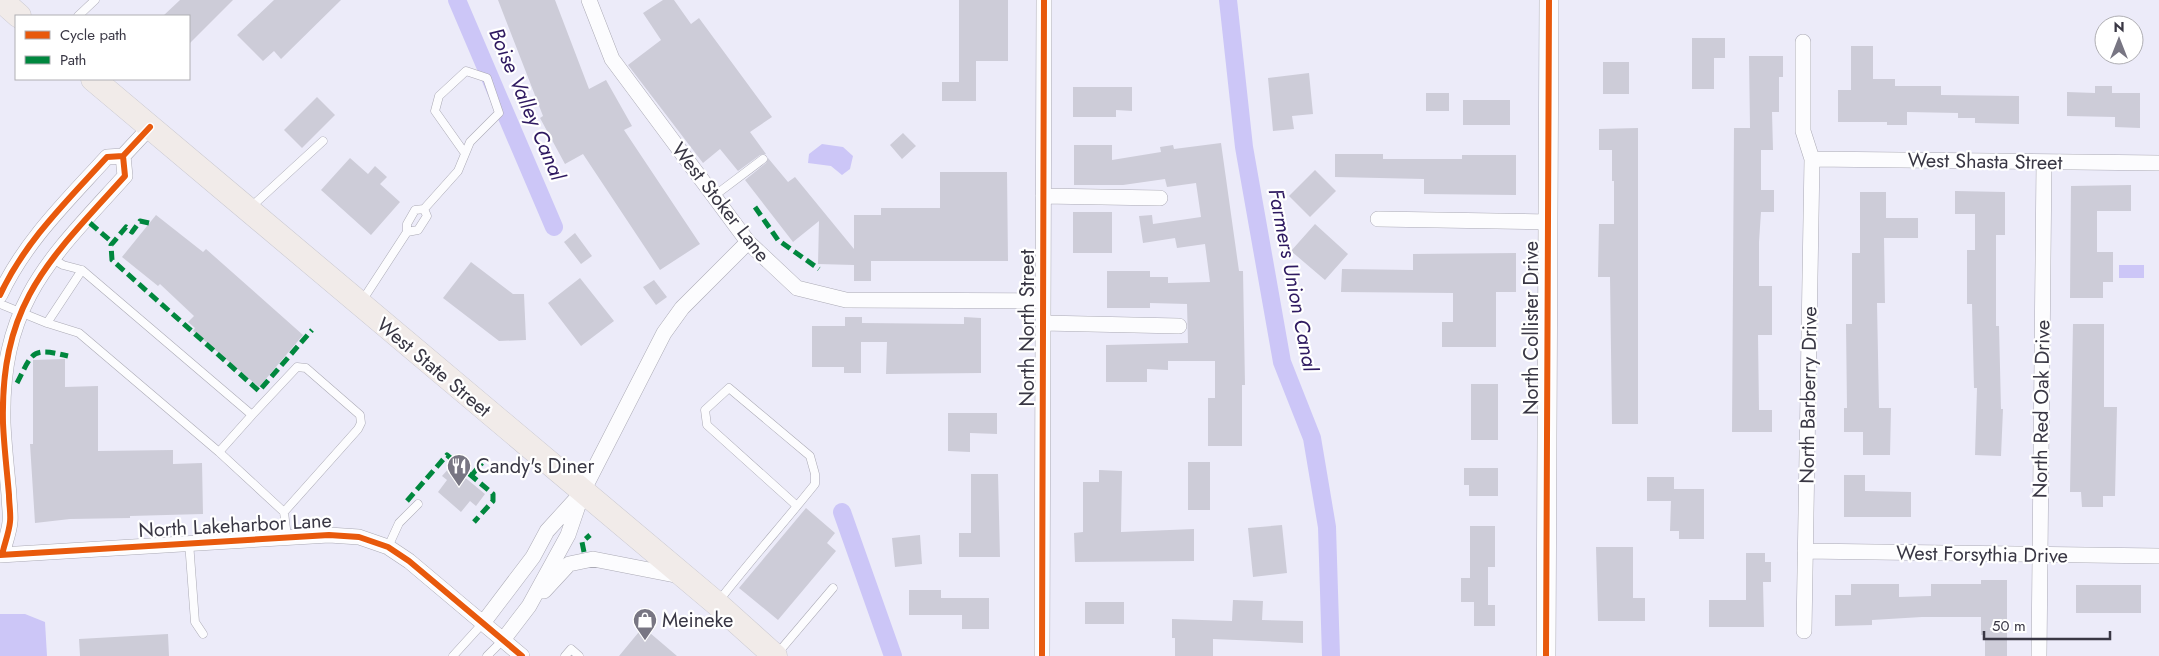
<svg xmlns="http://www.w3.org/2000/svg" width="2159" height="656" font-family="Jost,sans-serif">
  <rect width="100%" height="100%" fill="#ecebf9"/>
  <path fill="#ccc6f7" d="M822 144 843 147 853 156 850 169 842 175 831 166 808 163 809 154Z
    M2119 265H2144V278H2119Z
    M0 614H25L45 622 47 656H0Z"/>
  <g fill="none" stroke-linecap="round" stroke-linejoin="round">
    <path stroke="#ccc6f7" stroke-width="18" d="M457 0 554 227
      M1228 0 1244 147 1282 362 1312 438 1327 527 1331 656
      M842 512 893 656"/>
  </g>
  <path fill="#cdccd8" d="M180 0H233L189 44V16H163Z
    M274 0H341L281 59 274 51 263 61 237 35Z
    M498 0H555L589 89 606 80 632 126 624 130 700 244 660 270 583 154 565 164 540 118 543 116Z
    M663 0H674L691 24 699 18 772 117 750 132 766 154 760 155 738 171 720 149 703 163 628 65 661 40 643 13Z
    M959 0H1008V61H976V101H942V82H959Z
    M1692 38H1725V58H1714V89H1692Z
    M1851 46H1873V79H1895V86H1941V95L2019 96V124L1975 123V118H1958V113L1907 112V125H1887V122H1838V90H1851Z
    M1749 56H1783V77H1779V112H1772L1773 150H1761V190H1774V212H1761L1759 242V286H1772V335H1758L1759 410H1772V432H1732L1734 128H1750Z
    M1603 62H1629V94H1603Z
    M1309 73 1313 114 1292 116 1294 129 1273 131 1268 78Z
    M2095 86H2112V93H2140V128L2115 127V117L2067 116V92L2095 93Z
    M1073 87H1132V111L1116 110V117H1073Z
    M1426 93H1449V111H1426Z
    M317 97 335 115 302 148 284 130Z
    M1463 100H1510V125H1463Z
    M1638 128V424H1612L1610 277H1598L1599 224H1614V181H1612V150H1599V129Z
    M903 133 916 146 902 159 890 145Z
    M1221 143 1239 271H1243L1245 385H1242V446H1208V398H1215V361H1168V370L1147 369V382H1106V345L1188 343 1187 304 1150 303V308H1107V271H1150V277H1168V283L1210 282 1205 244 1177 248 1175 238 1143 243 1139 216 1152 215 1153 224 1201 217 1196 183 1167 187 1165 179 1123 185H1074V145H1112V160L1161 152 1160 147 1173 145 1174 149Z
    M1335 154H1383V159H1462V155H1516V195L1424 194V179L1335 177Z
    M350 158 368 174 375 166 387 177 380 184 400 202 371 235 321 190Z
    M768 158 788 182 795 177 854 249V215H881V208H940V172H1007L1008 261H871V281H854V265L818 264 819 221 793 242 745 180 766 163Z
    M1315 170 1336 191 1310 217 1289 196Z
    M2131 185V211H2097V252H2113V282H2103V298H2070L2071 186Z
    M1955 191 2005 192V235H1996V326H1999L2001 409H2003L2001 456 1975 455 1977 388H1974L1972 304H1967V250H1975V214H1955Z
    M1860 192H1886V218H1918V238H1884L1885 303H1877L1879 408H1891L1890 455H1863V432H1844V408H1847L1846 324H1852V253H1860Z
    M1073 212H1112V253H1073Z
    M156 215 203 252 206 249 303 335 259 387 193 331 195 328 188 322 194 316 160 284 158 286 122 257Z
    M1315 224 1348 254 1325 280 1291 251Z
    M575 233 592 256 581 264 564 242Z
    M1516 253V292H1496V347H1442V322H1453V293L1341 292 1342 269 1413 270V254Z
    M471 262 513 294H524L526 340 499 341 443 298Z
    M580 278 614 321 581 346 548 303Z
    M654 280 667 297 656 305 643 287Z
    M845 317H862V323L964 324V317L981 318V373L886 374 887 342H861V373H844V367H812V326H845Z
    M2073 324H2104V407H2117L2115 496H2103V507H2082L2081 492H2070Z
    M65 359V387L98 386V451L173 450V464L202 463 203 514 130 516V518L70 519 35 523 30 444H33V360Z
    M1471 384H1498V440H1471Z
    M948 413H997V434L970 433V452L948 451Z
    M1188 462H1210V510H1188Z
    M451 466 485 494 476 506 470 501 461 512 438 492 447 480 442 476Z
    M1464 468H1498V496H1469V485H1464Z
    M1099 470 1122 471 1121 532 1194 529V561L1075 562 1074 533 1083 532V482H1099Z
    M971 474H998L1000 557H959V533H971Z
    M1844 475H1865V491L1911 492V517H1844Z
    M1647 477H1674V489H1704V539H1679V531H1670L1671 501H1647Z
    M806 508 835 533 827 543 836 551 778 620 739 588Z
    M1282 525 1287 573 1253 577 1248 528Z
    M1470 526H1495V567H1488V605H1495V626H1474V602H1461V578H1470Z
    M920 535 922 564 895 567 892 538Z
    M1596 547H1633V598H1645V621H1598Z
    M1746 553H1765V562H1771V582H1763L1764 627H1709V600H1746Z
    M1981 580H2007V656H1985V635H1981V617H1922L1872 620V625L1835 626V595H1851V584H1899V597L1931 596V584H1981Z
    M2076 585H2141V613H2076Z
    M909 590H941V598H989V629H962V615H909Z
    M1233 600 1263 601 1262 620 1303 621V643L1213 639V656H1175V638H1172V619L1232 621Z
    M1085 602H1124V624H1085Z
    M643 627 677 656H619Z
    M168 634 169 656H80L79 639Z"/>
  <g fill="none" stroke-linecap="round" stroke-linejoin="round">
    <g stroke="#abaab5" stroke-width="9">
      <path id="service" d="M78 16 95 0
        M714 196 763 159
        M251 207 323 141
        M424 209 458 171 470 142 499 113 487 78 466 71 439 96 435 111 464 152
        M362 301 407 232V224L415 210 424 209 427 216 418 230 407 232
        M0 304 47 323 82 270 63 265 51 258
        M47 323 79 333 219 452 252 415 82 270
        M219 452 284 512 358 429 361 423 360 415 306 368 297 367 252 415
        M284 512 287 537
        M189 542 195 622 203 634
        M388 547 399 523 418 504
        M718 602C749 562 783 524 815 484V474L810 456 729 388 705 410 707 425 797 506
        M777 654 833 588
        M453 656 483 623
        M487 656 503 640
        M565 656 571 649 579 656"/>
    </g>
    <g stroke="#abaab5" stroke-width="16">
      <path id="minor" d="M589 0 612 59 748 242 797 288 846 300 1043 301
        M1803 42V131L1812 159 1804 631
        M1812 159 2159 163
        M1043 196 1160 198
        M1378 219 1548 222
        M0 295C25 241 68 200 107 157L123 156 150 127
        M1043 323 1179 326
        M1805 551 2159 556
        M0 555 329 535 359 537 388 547 409 561 522 656
        M2 555C4 545 9 533 10 522 11 514 9 504 9 495 7 471 4 447 3 423 0 302 50 259 125 176L123 156
        M544 591 569 564 593 559 680 576
        M483 623 533 557 547 531 577 498
        M503 640 529 606 568 535 583 491 664 333 682 308 748 242
        M1042 656 1044 0
        M2039 656 2044 162"/>
    </g>
    <g stroke="#abaab5" stroke-width="20">
      <path id="tertiary" d="M1546 656 1549 0"/>
    </g>
    <g stroke="#c9c8d0" stroke-width="25">
      <path id="primary" d="M1 0 19 16
        M93 79 716 603 775 656"/>
    </g>
    <use href="#service" stroke="#fcfcfe" stroke-width="8"/>
    <use href="#minor" stroke="#fcfcfe" stroke-width="15"/>
    <use href="#tertiary" stroke="#fcfcfe" stroke-width="19"/>
    <use href="#primary" stroke="#f1ebe9" stroke-width="24"/>
    <path stroke="#00873e" stroke-width="5" stroke-dasharray="10 5" stroke-linecap="butt" d="M755 207 778 240 819 269
      M90 223 113 243
      M149 223 140 221 132 232 126 227 111 245 112 260 259 391 312 330
      M17 383C33 352 31 347 68 356
      M471 476 482 463
      M407 501 447 455 493 494V501L474 522
      M584 552 582 542 590 535"/>
    <g stroke="#fff" stroke-width="9">
      <path id="cycleway" d="M0 295C25 241 68 200 107 157L123 156 150 127
        M0 555 329 535 359 537 388 547 409 561 522 656
        M2 555C4 545 9 533 10 522 11 514 9 504 9 495 7 471 4 447 3 423 0 302 50 259 125 176L123 156
        M1042 656 1044 0
        M1546 656 1549 0"/>
    </g>
    <use href="#cycleway" stroke="#e8590c" stroke-width="6"/>
  </g>
  <defs>
    <g id="restaurant-pin" transform="scale(1.25)"><path d="M0 17L-7.5 6A9.5 9.5 0 1 1 7.5 6Z" fill="#787683" stroke="#fff"/><path d="M-5-6h1v4h1v-4h1v4h1v-4h1v5L-1.5 .5V6h-2V.5L-5-1ZM5-6V6H3V1.5H1.5Q1.5-4 5-6Z" fill="#fff"/></g>
    <g id="shop-pin" transform="scale(1.25)"><path d="M0 17L-7.5 6A9.5 9.5 0 1 1 7.5 6Z" fill="#787683" stroke="#fff"/><path d="M-5-2.5h2.3a2.7 3.5 0 0 1 5.4 0H5L5.5 6h-11ZM-1.5-2.5h3a1.5 2.3 0 0 0-3 0Z" fill="#fff"/></g>
  </defs>
  <g fill-rule="evenodd">
    <use href="#restaurant-pin" x="459" y="466"/>
    <use href="#shop-pin" x="645" y="620"/>
  </g>
  <g text-anchor="middle" stroke-width="4.5" stroke-linejoin="round" paint-order="stroke">
    <g font-size="20" fill="#393744" stroke="#fff">
      <text transform="translate(1985 161) rotate(1)" y="7">West Shasta Street</text>
      <text transform="translate(721 202) rotate(52)" y="7">West Stoker Lane</text>
      <text transform="translate(1027 328) rotate(-90)" y="7">North North Street</text>
      <text transform="translate(1531 328) rotate(-90)" y="7">North Collister Drive</text>
      <text transform="translate(434 367) rotate(40)" y="7">West State Street</text>
      <text transform="translate(1808 395) rotate(-89)" y="7">North Barberry Drive</text>
      <text transform="translate(2041 409) rotate(-89)" y="7">North Red Oak Drive</text>
      <text transform="translate(235 525) rotate(-3)" y="7">North Lakeharbor Lane</text>
      <text transform="translate(1982 554) rotate(1)" y="7">West Forsythia Drive</text>
    </g>
    <g font-size="20" fill="#393744" stroke="#fff" text-anchor="start">
      <text x="476" y="473">Candy's Diner</text>
      <text x="662" y="627">Meineke</text>
    </g>
    <g font-size="21" font-style="italic" fill="#2e1960" stroke="#fff">
      <text transform="translate(527 104) rotate(67)" y="7">Boise Valley Canal</text>
      <text transform="translate(1293 280) rotate(79)" y="7">Farmers Union Canal</text>
    </g>
  </g>
  <rect x="15" y="15" width="175" height="65" fill="#ffffff" stroke="#b0afb4"/>
  <rect x="25" y="31" width="25" height="8" fill="#e8590c" stroke="#b0afb4"/>
  <text x="60" y="40" font-size="15" fill="#393744">Cycle path</text>
  <rect x="25" y="56" width="25" height="8" fill="#00873e" stroke="#b0afb4"/>
  <text x="60" y="65" font-size="15" fill="#393744">Path</text>
  <g transform="translate(2119 40)"><circle r="24" fill="#ffffff" stroke="#b0afb4"/>
  <path d="M0-4L9 19L0 12L-9 19Z" fill="#787683"/>
  <text y="-8" font-size="14" font-weight="bold" text-anchor="middle" fill="#393744">N</text>
  </g>
  <path d="M1984 631v8h126v-8" fill="none" stroke="#393744" stroke-width="2.5"/>
  <text x="1992" y="631" font-size="15" fill="#393744" stroke="#ffffff" stroke-width="4" paint-order="stroke">50 m</text>
</svg>
